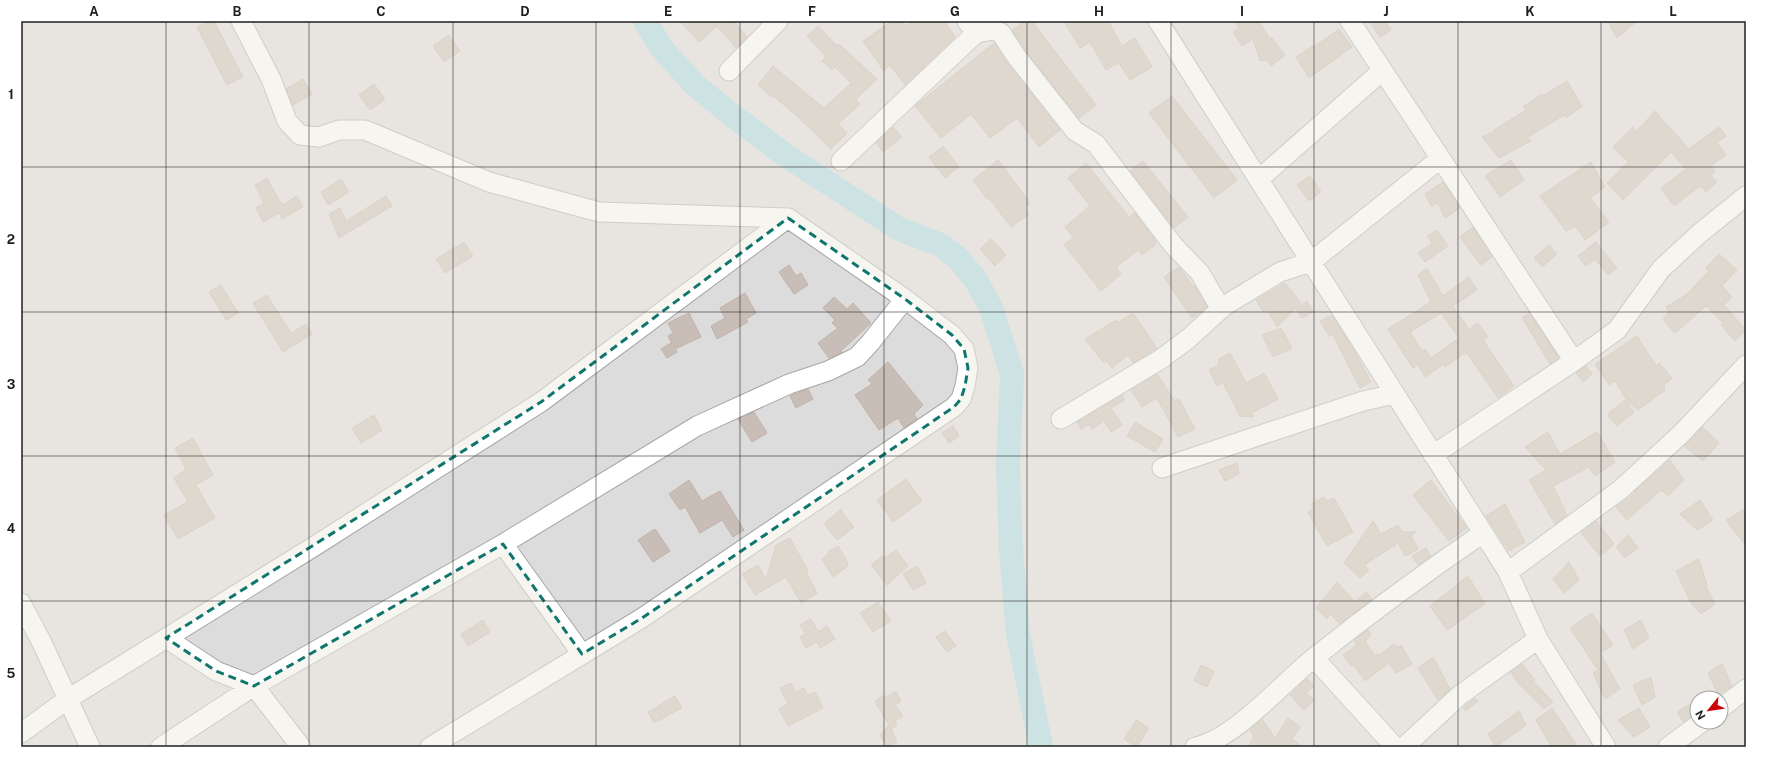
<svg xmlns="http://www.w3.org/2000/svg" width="1767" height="768" font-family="'Public Sans',sans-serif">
  <rect width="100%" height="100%" fill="#f0ece4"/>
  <path fill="#dddcdc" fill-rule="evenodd" d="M21 21H1746V747H21ZM1697 698H1721V722H1697Z"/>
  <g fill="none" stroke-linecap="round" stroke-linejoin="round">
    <path stroke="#a2d4e0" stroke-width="24" d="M645 21 663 50 696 86 732 115 785 155 899 229 941 245 959 259 977 282 991 308 1012 374 1008 465 1011 550 1018 634 1041 747"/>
  </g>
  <path fill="#c8beb7" stroke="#c3b1a6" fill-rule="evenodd" d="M209 21H214L243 77 227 85 197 27Z
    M680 21H734L747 37 736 48 717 26 699 42Z
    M892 21H902L906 26 914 21H944L955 37 905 85 890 65 884 71 863 41Z
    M1025 21H1032L1096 105 1079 118 1025 50 1012 30Z
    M1064 21H1108L1122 46 1135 38 1152 67 1130 80 1119 63 1106 70 1090 42 1080 48Z
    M1235 21H1259L1270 39 1271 37 1285 55 1271 66 1266 60 1260 61 1253 39 1242 46 1233 32 1239 28Z
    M1369 21H1385L1391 30 1380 37Z
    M1608 21H1637L1617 38Z
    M818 26 837 46 839 44 877 79 856 99 860 104 838 124 847 133 831 149 797 116 772 95 771 97 758 85 773 66 824 108 851 83 835 67 832 70 822 61 826 57 807 36Z
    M1339 29 1352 47 1309 78 1296 57 1313 46 1314 47Z
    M449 35 460 51 444 62 433 46Z
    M994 43 1007 63 1060 130 1039 147 1017 118 990 138 971 114 941 138 915 106Z
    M303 79 312 94 293 105 286 89Z
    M1567 81 1582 106 1566 118 1564 115 1528 137 1531 141 1499 158 1482 137 1495 131 1494 130 1526 110 1523 107 1542 94 1543 96Z
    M374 84 385 99 370 110 359 95Z
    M1172 96 1237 180 1214 198 1149 113Z
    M1655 111 1689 149 1719 127 1726 136 1717 143 1726 155 1711 166 1715 171 1711 175 1717 182 1706 192 1700 186 1674 206 1661 188 1686 169 1671 152 1623 200 1607 183 1628 162 1613 147 1633 127 1636 132Z
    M893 127 902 137 883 152 876 143Z
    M943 146 959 167 945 178 929 157Z
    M998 160 1030 203 1024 208 1029 214 1011 227 989 198 987 199 973 180Z
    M1511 160 1524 180 1500 197 1485 176Z
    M1143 161 1188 217 1174 228 1130 171Z
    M1591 162 1605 187 1590 198 1609 222 1585 240 1576 226 1566 231 1540 196Z
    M1086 163 1129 217 1135 213 1156 241 1154 246 1142 255 1138 250 1116 267 1121 274 1101 291 1064 245 1073 237 1065 227 1090 206 1068 178Z
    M1310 176 1321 192 1309 201 1297 185Z
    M267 178 282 205 297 196 303 207 282 219 279 213 263 222 256 208 264 203 255 185Z
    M341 179 349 192 328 205 321 192Z
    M1443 182 1460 208 1445 218 1438 203 1431 206 1425 194Z
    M386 196 392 206 339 238 329 214 340 208 346 221Z
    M1473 227 1492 257 1481 265 1460 237Z
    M1437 230 1448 246 1425 262 1418 253 1432 243 1427 236Z
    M991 239 1006 255 995 266 980 249Z
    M464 242 473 256 445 273 436 259Z
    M1596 242 1617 268 1608 275 1595 259 1586 266 1578 256Z
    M1549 245 1557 254 1542 267 1534 258Z
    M1719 254 1737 270 1722 286 1732 297 1724 305 1746 330 1735 341 1721 325 1723 323 1706 306 1675 333 1663 320 1669 311 1666 307 1686 295 1709 271 1706 268Z
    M789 265 796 276 801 273 808 285 794 294 779 272Z
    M1179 267 1193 286 1194 285 1207 307 1192 318 1164 277Z
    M1427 268 1443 296 1469 277 1477 290 1453 306 1469 329 1478 323 1488 337 1483 340 1514 386 1498 398 1466 352 1445 367 1444 364 1425 377 1418 365 1413 368 1388 329 1431 302 1418 275ZM1441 313 1459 338 1431 358 1425 349 1422 351 1410 332Z
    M1285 283 1301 303 1277 327 1267 309 1263 312 1256 300Z
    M221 285 238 313 226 320 209 292Z
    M745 293 756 313 746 319 748 322 717 339 711 326 725 318 720 308Z
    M267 295 291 333 306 324 312 334 283 352 253 303Z
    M834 297 847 309 853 303 871 323 841 351 842 352 829 358 818 343 838 328 832 323 835 320 823 308Z
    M1307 301 1313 312 1302 318 1296 309Z
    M689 313 701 337 675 349 677 352 667 358 661 349 671 343 672 344 668 336 673 333 668 323Z
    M1133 313 1157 348 1133 363 1128 355 1112 368 1106 360 1103 362 1085 339 1116 320 1118 322Z
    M1529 313 1559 358 1550 364 1522 318Z
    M1332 315 1356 354 1371 382 1360 388 1333 335 1329 336 1320 321Z
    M1281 328 1292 348 1273 357 1262 335Z
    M1637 336 1656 366 1659 363 1672 378 1664 385 1665 390 1638 410 1628 402 1615 381 1609 385 1595 364Z
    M1230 353 1246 383 1264 373 1278 399 1252 413 1254 417 1240 416 1223 383 1217 386 1209 370 1218 365 1219 359Z
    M888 362 923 405 914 414 917 419 904 428 898 418 879 430 855 395 872 384 868 380Z
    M1586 366 1592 374 1583 382 1576 373Z
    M1157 374 1175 401 1179 399 1195 429 1178 437 1157 398 1142 407 1131 390Z
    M808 389 813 399 796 408 790 396Z
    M1122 395 1125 400 1111 408 1122 425 1111 432 1104 421 1092 429 1089 424 1081 429 1077 422Z
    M1625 400 1634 412 1617 426 1609 417V413Z
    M754 412 767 433 752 442 738 419Z
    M374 415 382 430 361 443 352 428Z
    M1135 422 1163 439 1155 452 1127 436Z
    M953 426 959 436 949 443 942 433Z
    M1703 427 1719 443 1703 461 1684 446Z
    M1548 432 1560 454 1597 432 1615 462 1595 476 1589 467 1553 486 1567 515 1555 524 1529 480 1546 470 1525 447Z
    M193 438 213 475 196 485 215 518 178 539 164 515 188 502 174 478 186 469 175 448Z
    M1670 460 1684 480 1668 496 1661 490 1627 520 1616 507 1634 494V492Z
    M1237 463 1239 474 1225 481 1219 470Z
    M906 479 922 501 893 522 877 500Z
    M689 480 702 501 720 491 744 530 733 537 722 520 700 533 685 507 680 510 669 494Z
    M1431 480 1467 528 1449 541 1413 495Z
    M1324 497 1327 501 1334 498 1353 532 1327 546 1308 512 1314 509 1311 504Z
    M1700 500 1713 520 1697 530 1680 514Z
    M1505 504 1525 542 1509 551 1486 516Z
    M1746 508V546L1726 520Z
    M841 509 842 512 854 527 845 534 844 532V535L837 540 824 524Z
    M1373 521 1381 534 1398 525 1402 532H1416L1411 535 1418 549 1405 556 1398 543 1364 565 1369 570 1360 578 1344 563Z
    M1596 521 1614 544 1600 556 1581 533Z
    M655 529 670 551 653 562 638 540Z
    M1628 535 1638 548 1625 558 1616 547Z
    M790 538 808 571 806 572 817 593 801 603 786 577 755 595 742 574 758 565 766 579 776 545Z
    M838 546 847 561 848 566 833 577 822 559 828 554 829 551Z
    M1426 548 1431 556 1418 565 1412 556Z
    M896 550 908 566 887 585 871 565 883 556 885 558Z
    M1699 559 1707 585 1706 587 1715 604 1701 614 1691 603 1676 571Z
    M1569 562 1579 580 1564 593 1553 579Z
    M917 566 926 583 913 590 903 574Z
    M1468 576 1485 604 1447 630 1430 606Z
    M1337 582 1355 602 1366 592 1372 599 1340 624 1330 614 1327 619 1316 608Z
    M878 602 891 621 873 632 860 613Z
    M1592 613 1613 645 1600 653 1620 689 1605 699 1593 673 1598 670 1570 628Z
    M811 619 818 632 827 626 835 639 820 648 817 642 806 648 800 637 805 634 800 625Z
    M483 620 490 632 468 646 461 634Z
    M1641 620 1649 638 1633 649 1624 630Z
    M1368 630 1371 634 1365 642 1375 656 1378 654 1379 655 1394 644 1397 647 1401 645 1412 664 1396 673 1389 663 1365 681 1354 665 1351 666 1343 655 1357 645 1354 640Z
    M945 631 956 646 947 652 936 637Z
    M1433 657 1450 689 1438 700 1418 668Z
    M1522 664 1535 680 1533 681 1553 702 1544 709 1517 682 1511 672Z
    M1722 664 1732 686 1718 694 1708 673Z
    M1201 665 1214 671 1207 687 1194 681Z
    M1651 677 1655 697 1642 705 1633 685Z
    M1307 678 1314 686 1306 693 1314 700 1304 710 1290 695Z
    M791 683 796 692 804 688 808 695 815 692 823 708 788 726 779 709 788 704 780 688Z
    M896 691 901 701 895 705 903 716 895 721 897 725 892 728 893 734 897 742 887 747 880 735 889 725 875 702 883 695 885 698Z
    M675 696 682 708 654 723 648 712Z
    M1475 698 1478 701 1466 711 1463 708Z
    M1697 700V712L1683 722 1677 712Z
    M1552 708 1578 747H1552L1536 720Z
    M1639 708 1650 727 1634 737 1618 720Z
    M1519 711 1526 725 1496 747 1488 734Z
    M1288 718 1300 727 1292 739 1303 747H1248L1254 737 1250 730 1262 719 1275 738Z
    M1136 720 1149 728 1137 747 1124 739Z"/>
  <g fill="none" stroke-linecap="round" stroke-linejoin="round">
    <g stroke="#a6a6a6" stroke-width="21">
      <path id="minor" d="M241 21 271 79 287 121 300 135 319 137 339 130H365L489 182 599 212 788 218 905 299 952 335 964 349 968 368 965 386 961 399 954 407 642 618 430 747
        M967 21 976 33 994 30 1001 33 1016 56 1075 131 1096 144 1173 245 1200 273 1221 309
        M1158 21 1508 572 1538 639 1606 747
        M1350 21 1574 361
        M729 71 778 21
        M841 161 976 33 987 26
        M1259 179 1382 71
        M1061 419 1161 359 1188 339 1224 306 1280 272 1311 262 1440 159
        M1433 455 1574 361 1617 330 1661 269 1700 233 1746 196
        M1162 468 1363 401 1395 394
        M503 544 582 654
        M1508 572 1620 490 1681 434 1746 365
        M21 603 42 643 90 747
        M166 638 216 671 254 686 301 747
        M1314 658 1395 747
        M1721 708 1746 689
        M21 733 68 699 310 549 541 402 788 218
        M161 747 254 686 503 544 697 426 789 384 828 371 857 357 870 343 905 299
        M1195 747C1234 740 1283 682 1315 657 1369 614 1426 572 1483 533
        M1404 747 1460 695 1538 639
        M1668 747 1702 722"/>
    </g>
    <use href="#minor" stroke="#fff" stroke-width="19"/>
  </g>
  <path d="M0 0H1767V768H0ZM788 218 905 299 952 335 964 349 968 368 965 386 961 399 954 407 642 618 582 654 503 544 254 686 216 671 166 638 541 402Z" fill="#f0ece4" fill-opacity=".55" fill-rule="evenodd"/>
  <path fill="none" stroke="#0f766e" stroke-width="3" stroke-dasharray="8 5" stroke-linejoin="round" d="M788 218 905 299 952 335 964 349 968 368 965 386 961 399 954 407 642 618 582 654 503 544 254 686 216 671 166 638 541 402Z"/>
  <path fill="none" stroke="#1f1f1f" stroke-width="1" stroke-opacity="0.55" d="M166 21V747M309 21V747M453 21V747M596 21V747M740 21V747M884 21V747M1027 21V747M1171 21V747M1314 21V747M1458 21V747M1601 21V747M21 167H1746M21 312H1746M21 456H1746M21 601H1746"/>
  <rect width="1767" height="768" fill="none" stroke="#ffffff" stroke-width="44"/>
  <g transform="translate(1709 710) rotate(240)"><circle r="19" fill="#ffffff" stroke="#a5a5a5"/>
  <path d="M0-3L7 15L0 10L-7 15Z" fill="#cd0008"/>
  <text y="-6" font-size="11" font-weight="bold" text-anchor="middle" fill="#1f1f1f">N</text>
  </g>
  <rect x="22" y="22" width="1723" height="724" fill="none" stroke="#1f1f1f" stroke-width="1.5"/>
  <g font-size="13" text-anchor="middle" font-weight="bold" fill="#1f1f1f">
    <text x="94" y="16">A</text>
    <text x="237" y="16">B</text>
    <text x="381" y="16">C</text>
    <text x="525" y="16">D</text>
    <text x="668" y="16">E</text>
    <text x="812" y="16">F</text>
    <text x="955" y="16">G</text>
    <text x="1099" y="16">H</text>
    <text x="1242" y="16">I</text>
    <text x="1386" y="16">J</text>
    <text x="1530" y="16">K</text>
    <text x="1673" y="16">L</text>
    <text x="11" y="99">1</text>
    <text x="11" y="244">2</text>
    <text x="11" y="389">3</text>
    <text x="11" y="533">4</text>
    <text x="11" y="678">5</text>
  </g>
</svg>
